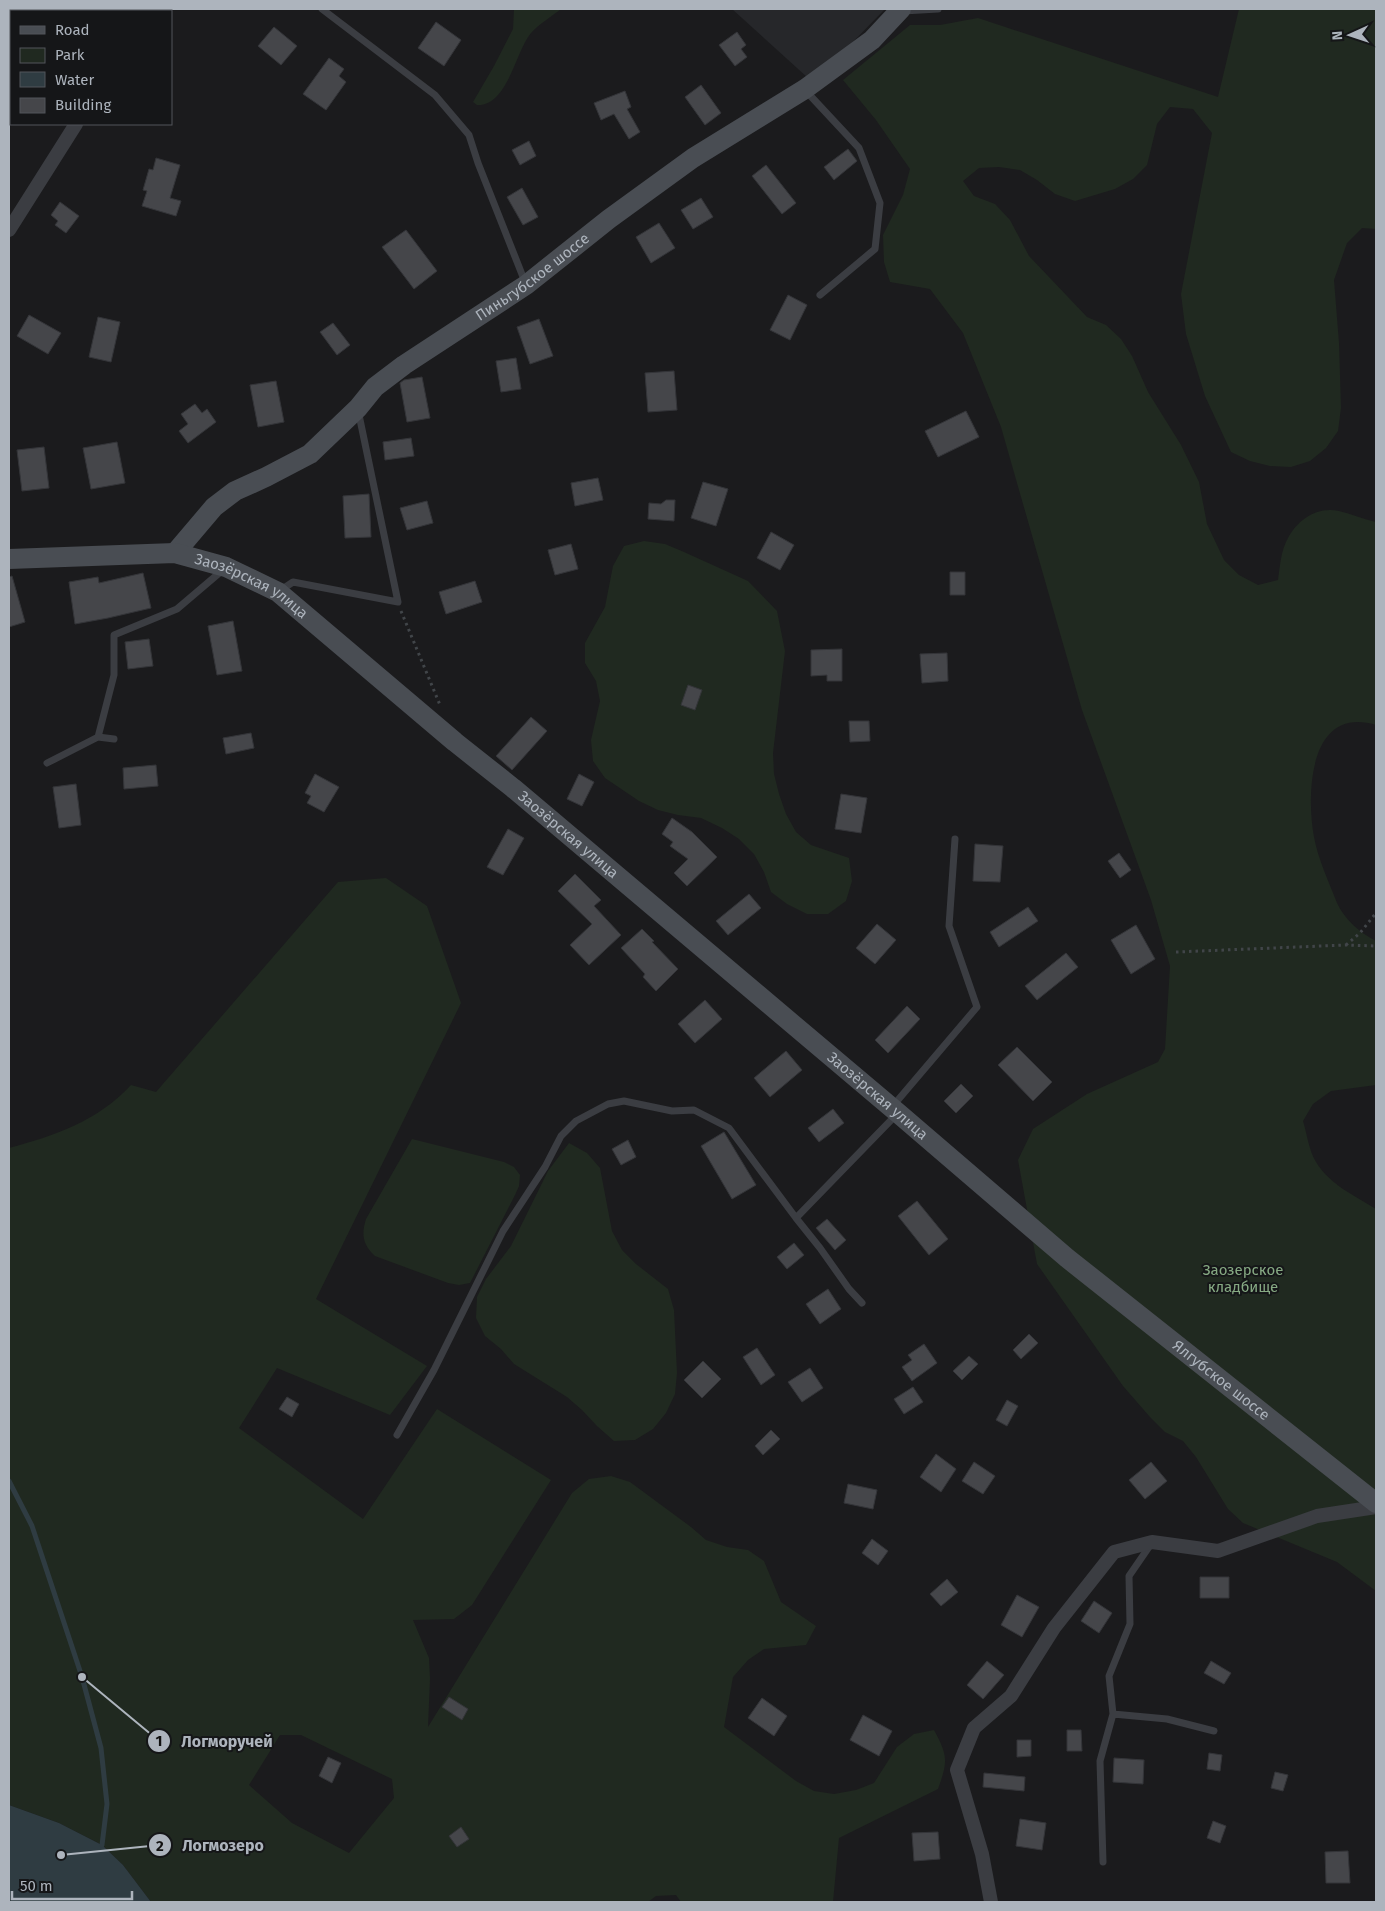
<svg xmlns="http://www.w3.org/2000/svg" width="1385" height="1911" font-family="'Fira Sans',sans-serif">
  <rect width="100%" height="100%" fill="#1b1b1d"/>
  <path fill="#26272a" d="M732 9H885L846 49 808 78Z"/>
  <path fill="#202920" fill-rule="evenodd" d="M514 9H561C551 17 539 24 531 33 515 52 508 106 477 105L473 102 494 66 513 29Z
    M1239 9H1376V229L1362 228 1347 243 1334 280 1339 343 1341 408 1338 431 1326 448 1310 461 1291 467 1270 466 1250 461 1231 452 1205 396 1186 334 1181 294 1212 133 1193 109 1170 107 1157 124 1147 165 1133 179 1115 189 1075 201 1055 194 1037 180 1020 170 999 167 979 168 963 181 974 196 995 204 1010 220 1029 256 1087 317 1106 325 1121 339 1132 356 1148 392 1181 445 1199 482 1207 524 1224 560 1239 575 1258 585 1278 580C1280 566 1281 550 1288 538 1298 519 1318 506 1339 511 1351 514 1363 519 1376 522V725C1309 705 1306 793 1314 837 1318 859 1329 882 1337 903 1345 920 1359 932 1376 941V1085L1331 1091 1313 1104 1303 1121C1307 1134 1309 1151 1316 1162 1330 1185 1354 1195 1376 1209V1591L1337 1562 1243 1523 1228 1509 1196 1457 1183 1441 1165 1432 1150 1417 1123 1386 1037 1264 1018 1160 1033 1129 1087 1094 1158 1062 1165 1049 1170 966 1151 900 1082 710 1001 427 963 333 930 289 890 282 884 262 883 235 903 195 910 169 876 120 843 80 910 25H940L978 18 1218 97Z
    M644 541 665 544 684 552 748 581 777 611 785 651 773 753 774 774 779 794 786 814 796 832 811 845 849 858 852 881 846 901 828 914H807L787 904 771 892 764 872 754 854 739 839 722 828 701 818 678 815 658 810 639 801 605 778 593 761 591 740 600 701 596 681 585 663V643L605 607 613 566 624 546Z
    M386 878 427 906 461 1003 316 1299 427 1366 390 1415 277 1368 239 1428 363 1519 437 1409 551 1480 472 1605 454 1619 413 1620 429 1658 430 1679 428 1727 572 1493 589 1479 611 1476 630 1482 691 1527 706 1540 727 1547 748 1550 764 1561 781 1602 816 1626 806 1645 764 1649 748 1660 733 1677 724 1727 796 1781 814 1791 834 1794 856 1790 874 1783 897 1747 914 1734 934 1730C948 1756 948 1761 938 1789L839 1838 833 1902H681L676 1895 656 1896 648 1902H151L123 1865 102 1845 59 1823 9 1805V1148C54 1136 98 1121 131 1085L156 1092 338 882ZM280 1735H301L392 1779 394 1798 349 1853 292 1823 249 1785Z
    M412 1139 504 1162 514 1167 520 1175 519 1186 515 1195 470 1283 459 1285 448 1283 375 1256C363 1245 361 1235 366 1219Z
    M569 1143 587 1153 600 1168 612 1231 622 1250 636 1264 668 1289 674 1310 677 1373 675 1394 666 1413 653 1429 635 1440 614 1441 597 1426 582 1410 567 1397 514 1364 501 1349 485 1336 476 1318 477 1297 486 1279 511 1246 548 1171Z"/>
  <path fill="#2f3c42" d="M9 1805 59 1823 102 1845 123 1865 151 1902H9Z"/>
  <g fill="none" stroke-linecap="round" stroke-linejoin="round">
    <path stroke="#2f3c42" stroke-width="5" d="M17 11 18 9
      M9 41 11 33
      M9 1481 32 1526 82 1677 101 1748 107 1804 102 1845"/>
  </g>
  <path fill="#45464a" stroke="#343539" d="M436 22 461 40 444 66 418 48Z
    M274 27 297 46 281 65 258 46Z
    M737 32 746 45 741 49 747 57 735 66 719 45Z
    M329 58 344 69 339 76 346 82 326 110 303 94Z
    M701 85 721 113 705 125 685 97Z
    M625 91 631 107 627 109 640 132 629 139 614 114 601 120 594 103Z
    M529 141 536 156 520 165 512 150Z
    M848 149 857 161 834 180 824 167Z
    M156 158 180 165 170 198 181 201 176 216 142 206 147 191 143 190 149 169 153 170Z
    M766 165 796 203 782 214 752 176Z
    M522 188 538 217 523 225 507 197Z
    M701 198 713 217 693 229 681 210Z
    M60 202 79 216 66 233 55 225 58 221 51 215Z
    M659 223 675 248 651 263 636 237Z
    M406 230 437 271 414 289 382 247Z
    M788 295 807 305 790 340 770 330Z
    M29 315 61 333 48 354 17 336Z
    M98 317 120 322 111 362 89 357Z
    M539 319 553 356 530 364 517 327Z
    M333 323 350 345 337 355 320 332Z
    M516 358 521 389 501 392 496 361Z
    M674 371 677 410 648 412 645 373Z
    M422 377 430 418 407 422 400 383 404 380Z
    M276 381 284 422 258 427 250 385Z
    M195 404 202 413 207 409 216 422 188 443 179 431 188 424 181 414Z
    M966 411 979 437 938 457 925 431Z
    M411 438 414 456 385 460 383 442Z
    M117 442 125 483 91 489 83 448Z
    M44 447 49 488 22 491 17 450Z
    M598 478 603 500 575 506 571 483Z
    M703 482 728 489 716 526 691 518Z
    M369 494 371 537 345 538 343 496Z
    M666 500H675L674 521 648 519 649 503 661 504Z
    M427 501 433 523 407 530 400 508Z
    M771 532 794 545 780 570 757 558Z
    M571 544 578 569 555 575 548 550Z
    M950 572H965V595H950Z
    M143 573 151 608 108 618 75 624 69 582 98 577 99 583Z
    M12 576 25 622 9 627V577Z
    M475 581 482 602 446 614 439 592Z
    M233 621 242 671 217 675 208 626Z
    M149 639 153 666 128 669 125 642Z
    M842 649V681H827V675L811 676V650Z
    M947 653 948 681 922 683 920 654Z
    M688 685 702 690 695 710 681 705Z
    M531 717 547 731 512 770 496 756Z
    M849 721H869L870 741 850 742Z
    M251 733 254 748 226 754 223 738Z
    M156 765 158 786 124 789 123 768Z
    M315 774 339 787 324 812 307 803 311 796 305 793Z
    M579 774 594 782 582 806 567 799Z
    M76 784 81 825 59 828 53 787Z
    M841 794 867 798 861 833 835 829Z
    M672 818 692 832 717 857 687 886 674 873 688 859 670 846 673 842 662 834Z
    M508 829 524 838 503 875 487 867Z
    M975 844 1003 846 1000 882 973 881Z
    M1119 853 1131 870 1120 878 1108 861Z
    M575 874 601 900 594 906 621 935 589 965 570 945 592 924 558 891Z
    M749 894 761 908 728 935 716 921Z
    M1028 907 1038 921 999 947 990 932Z
    M877 924 896 940 875 964 856 948Z
    M1136 925 1155 959 1131 974 1111 940Z
    M642 929 654 941 652 942 678 969 656 991 643 977 645 974 621 948Z
    M1066 953 1078 967 1037 1000 1025 986Z
    M705 1000 722 1019 695 1043 678 1024Z
    M907 1006 920 1019 888 1053 875 1040Z
    M1017 1047 1052 1082 1033 1101 998 1065Z
    M786 1051 802 1070 770 1097 754 1078Z
    M961 1084 973 1096 956 1113 944 1101Z
    M833 1109 844 1123 819 1142 808 1128Z
    M724 1132 756 1185 732 1199 701 1146Z
    M628 1140 636 1157 621 1165 612 1149Z
    M917 1201 948 1239 929 1255 898 1216Z
    M827 1219 846 1240 835 1250 816 1228Z
    M794 1243 804 1255 787 1269 777 1257Z
    M828 1289 841 1309 820 1324 806 1304Z
    M1029 1334 1038 1343 1021 1359 1013 1350Z
    M924 1344 937 1363 912 1381 902 1367 912 1360 908 1355Z
    M757 1348 775 1375 761 1385 743 1357Z
    M969 1356 978 1364 962 1380 953 1371Z
    M703 1361 721 1379 702 1398 684 1380Z
    M810 1368 823 1388 802 1402 788 1382Z
    M913 1387 923 1402 904 1414 894 1399Z
    M287 1397 299 1404 292 1417 279 1409Z
    M1007 1400 1018 1406 1007 1426 996 1420Z
    M771 1430 780 1439 763 1455 755 1446Z
    M936 1454 956 1469 941 1492 920 1477Z
    M974 1462 995 1476 983 1494 962 1481Z
    M1151 1462 1167 1481 1145 1499 1129 1480Z
    M848 1484 877 1490 873 1509 844 1503Z
    M872 1539 888 1551 878 1565 862 1553Z
    M1200 1577H1229V1598H1200Z
    M947 1579 958 1592 941 1606 930 1594Z
    M1017 1595 1039 1607 1022 1637 1001 1625Z
    M1094 1601 1112 1613 1099 1633 1081 1621Z
    M987 1661 1004 1675 983 1699 967 1685Z
    M1211 1661 1231 1673 1224 1684 1204 1673Z
    M449 1697 468 1709 462 1720 442 1707Z
    M762 1698 787 1716 774 1736 748 1718Z
    M863 1715 892 1731 879 1756 850 1740Z
    M1067 1730H1081L1082 1751H1067Z
    M1017 1740H1031V1756L1017 1757Z
    M1209 1753 1222 1755 1220 1771 1207 1769Z
    M328 1757 341 1763 332 1783 319 1776Z
    M1114 1758 1144 1760 1143 1784 1113 1782Z
    M1275 1772 1288 1775 1283 1791 1271 1788Z
    M984 1773 1025 1777 1024 1791 983 1787Z
    M1020 1819 1046 1823 1042 1850 1016 1846Z
    M1213 1821 1226 1826 1220 1843 1207 1838Z
    M461 1827 469 1839 457 1847 449 1836Z
    M938 1832 940 1859 914 1861 912 1833Z
    M1348 1851 1350 1883H1326L1325 1852Z"/>
  <g fill="none" stroke-linecap="round" stroke-linejoin="round">
    <path stroke="#414549" stroke-width="3" stroke-dasharray="2.5 4" stroke-linecap="butt" d="M401 611 440 705
      M1346 945 1360 933 1376 913
      M1176 952 1346 945 1376 946"/>
    <path stroke="#3b3d42" stroke-width="7" d="M322 9 435 95 469 135 478 163 525 282
      M903 11 938 9
      M805 90 859 148 880 203 875 249 820 295
      M281 590 293 582 398 602 358 410
      M98 737 114 675V635L177 609 224 569
      M47 763 98 737 114 739
      M892 1107 977 1007 949 926 955 839
      M796 1218 896 1115
      M397 1435 434 1370 503 1231 545 1167 561 1136 576 1121 608 1104 624 1101 672 1111 694 1110 729 1128 796 1218 820 1248 849 1289 862 1303
      M1113 1714 1167 1719 1214 1731
      M1103 1862 1100 1761 1113 1714 1109 1676 1130 1624 1129 1576 1151 1544"/>
    <path stroke="#3b3d42" stroke-width="14" d="M146 11 148 9
      M9 230 76 124
      M991 1902 982 1854 957 1770 974 1728 1011 1696 1054 1628 1114 1552 1152 1542 1218 1551 1317 1516 1376 1507"/>
    <g stroke="#494d53" stroke-width="20">
      <path id="s1" d="M175 553 214 507 235 491 266 477 310 454 358 408 375 387 404 365 526 285 609 219 693 158 805 89 872 40 901 9"/>
      <path id="s2" d="M9 559 175 553 226 567 278 592 455 742 513 788 898 1113 1067 1258 1376 1503"/>
    </g>
  </g>
  <g text-anchor="middle" stroke-width="4" stroke-linejoin="round" paint-order="stroke">
    <g font-size="15" fill="#adb4bd" stroke="#151618">
      <text dy="5" stroke="none"><textPath href="#s1" startOffset="456">Пиньгубское шоссе</textPath></text>
      <text dy="5" stroke="none"><textPath href="#s2" startOffset="250">Заозёрская улица</textPath></text>
      <text dy="5" stroke="none"><textPath href="#s2" startOffset="655">Заозёрская улица</textPath></text>
      <text dy="5" stroke="none"><textPath href="#s2" startOffset="1060">Заозёрская улица</textPath></text>
      <text dy="5" stroke="none"><textPath href="#s2" startOffset="1506">Ялгубское шоссе</textPath></text>
    </g>
    <g font-size="15" fill="#86a983" stroke="#151618">
      <text x="1243" y="1275">Заозерское<tspan x="1243" dy="17">кладбище</tspan></text>
    </g>
  </g>
  <path fill="none" stroke="#adb4bd" stroke-width="2" d="M82 1677L159 1741M61 1855L160 1845"/>
  <g fill="#adb4bd" stroke="#151618" stroke-width="2">
    <circle cx="82" cy="1677" r="5"/>
    <circle cx="61" cy="1855" r="5"/>
    <circle cx="159" cy="1741" r="12"/>
    <circle cx="160" cy="1845" r="12"/>
  </g>
  <g font-size="15" text-anchor="middle" font-weight="bold" fill="#111">
    <text x="159" y="1746">1</text>
    <text x="160" y="1851">2</text>
  </g>
  <g font-size="16" text-anchor="middle" font-weight="bold" fill="#adb4bd" stroke="#151618" stroke-width="4" stroke-linejoin="round" paint-order="stroke">
    <text x="227" y="1747">Логморучей</text>
    <text x="223" y="1851">Логмозеро</text>
  </g>
  <rect width="1385" height="1911" fill="none" stroke="#adb4bd" stroke-width="20"/>
  <rect x="10" y="10" width="162" height="115" fill="#151618" stroke="#52555a"/>
  <rect x="20" y="26" width="25" height="8" fill="#494d53" stroke="#52555a"/>
  <text x="55" y="35" font-size="15" fill="#adb4bd">Road</text>
  <rect x="20" y="48" width="25" height="15" fill="#202920" stroke="#52555a"/>
  <text x="55" y="60" font-size="15" fill="#adb4bd">Park</text>
  <rect x="20" y="72" width="25" height="15" fill="#2f3c42" stroke="#52555a"/>
  <text x="55" y="85" font-size="15" fill="#adb4bd">Water</text>
  <rect x="20" y="98" width="25" height="15" fill="#45464a" stroke="#52555a"/>
  <text x="55" y="110" font-size="15" fill="#adb4bd">Building</text>
  <g transform="translate(1350 35) rotate(267)" stroke="#151618" stroke-width="4" paint-order="stroke">
  <path d="M0-4L9 19L0 12L-9 19Z" fill="#adb4bd"/>
  <text y="-8" font-size="14" font-weight="bold" text-anchor="middle" fill="#adb4bd">N</text>
  </g>
  <path d="M12 1891v8h120v-8" fill="none" stroke="#adb4bd" stroke-width="2.5"/>
  <text x="20" y="1891" font-size="15" fill="#adb4bd" stroke="#151618" stroke-width="4" paint-order="stroke">50 m</text>
</svg>
